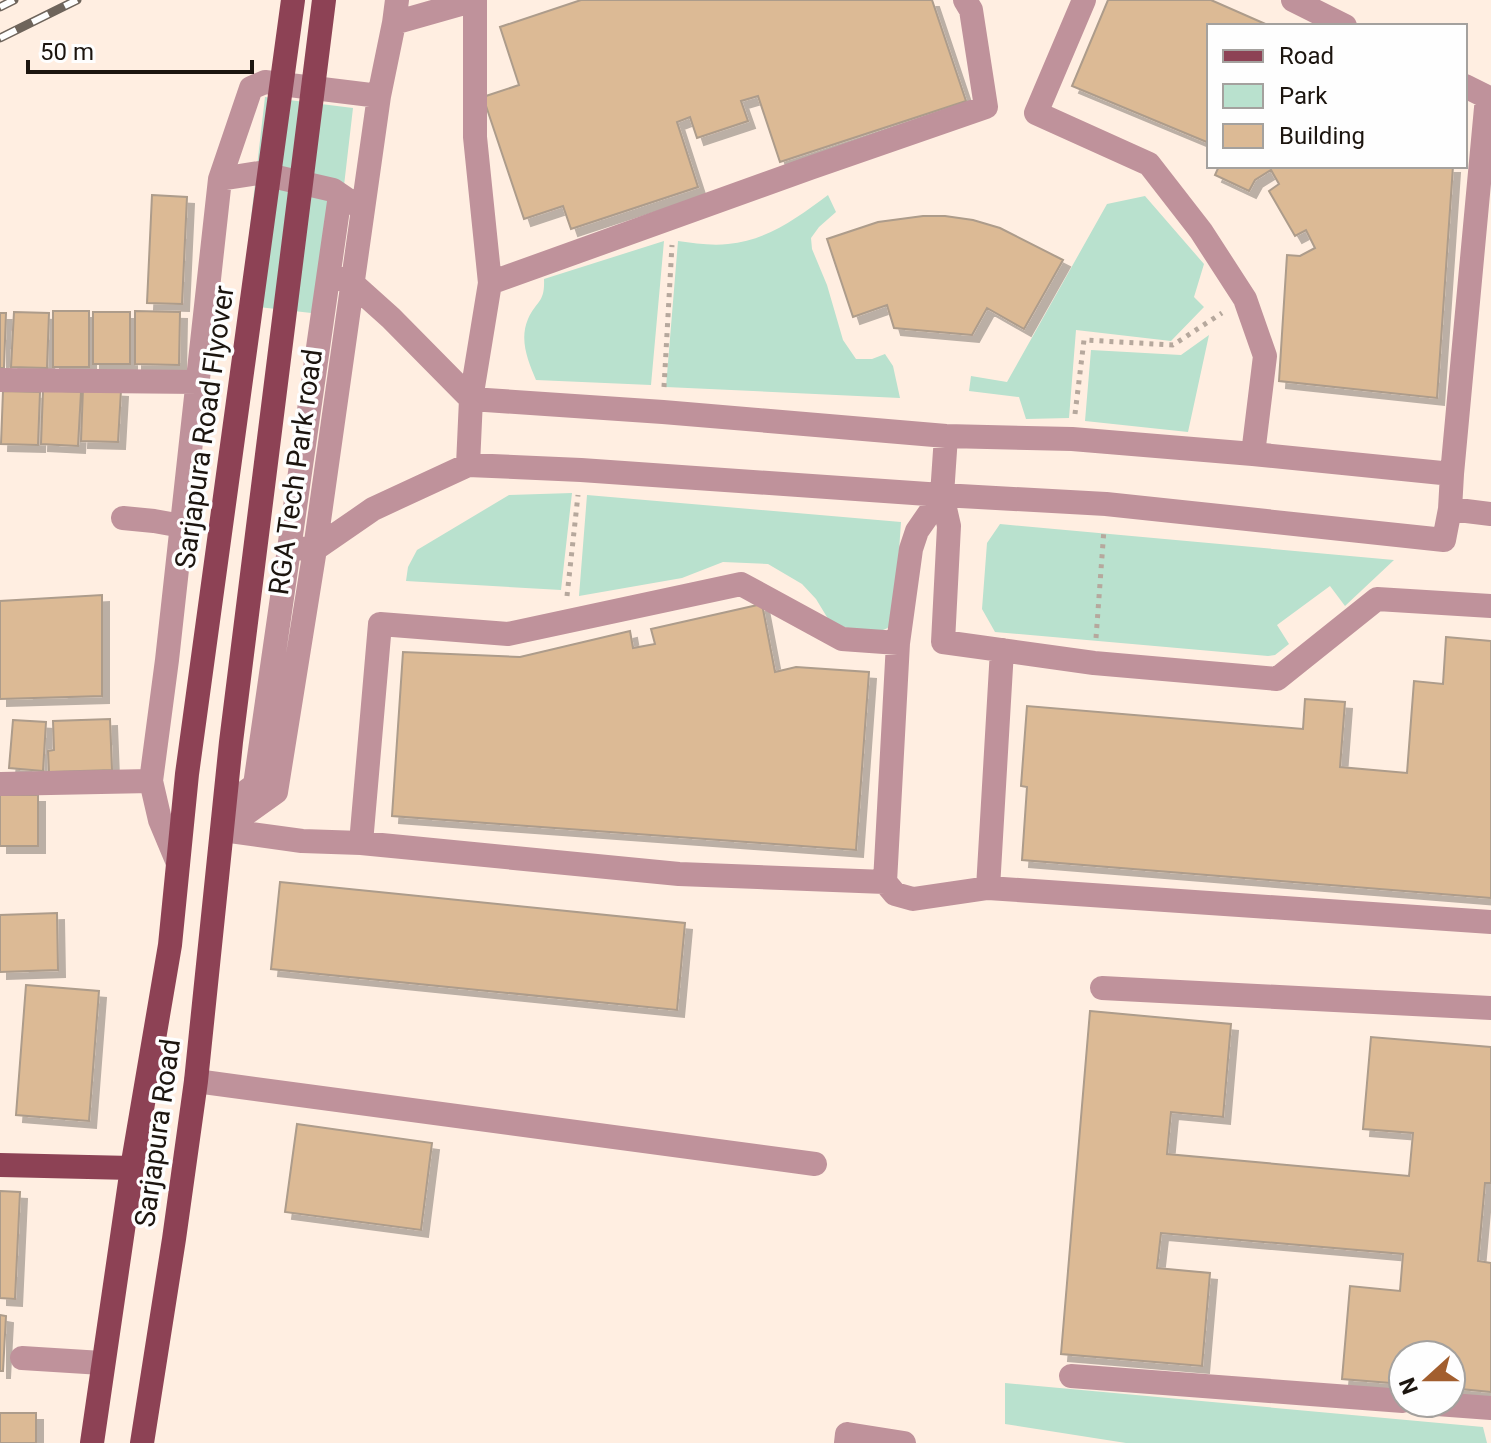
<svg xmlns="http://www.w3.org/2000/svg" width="1491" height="1443" font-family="Roboto,sans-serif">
  <defs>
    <filter id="shadow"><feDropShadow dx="7" dy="7" stdDeviation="0" flood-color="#0004"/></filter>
  </defs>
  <rect width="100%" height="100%" fill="#ffeee1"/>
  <path fill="#b9e1ce" d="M265 97 353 108 329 315 241 305Z
    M828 195 836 212 819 227 811 238 812 249 827 285 843 340 856 359H872L885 354 893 366 900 398 666 387 678 241C694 243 711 246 728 244 768 240 797 218 828 195Z
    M1145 196 1204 264 1194 297 1204 307 1171 341 1076 330 1069 418 1026 419 1019 397 969 391 971 376 1007 382 1107 204Z
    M664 241 651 385 536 380C528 361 519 340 528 319 537 300 545 303 544 279Z
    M1209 335 1188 432 1085 421 1091 350 1181 355Z
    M572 493 561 590 406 581 408 567 417 550 509 495Z
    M587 495 901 522 894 623C879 639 849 629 830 622L816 599 802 584 768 564 723 562 682 578 579 596Z
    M1000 524 1394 560 1345 606 1330 586 1277 625 1289 644 1275 655 1268 656 995 632 982 609 987 543Z
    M1005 1383 1483 1427 1487 1443H1126L1005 1424Z"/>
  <path fill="#dcba95" stroke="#ad9c8b" stroke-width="2" filter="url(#shadow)" d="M581 0H932L966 101 780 162 758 96 741 101 748 121 697 138 690 117 677 122 698 187 571 229 563 206 524 219 483 97 519 85 500 27Z
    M1108 0H1211L1270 26H1209V143L1072 86Z
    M1219 166H1453L1437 398 1279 381 1287 255 1300 256 1315 248 1306 230 1295 236 1269 191 1279 184 1271 170 1255 180 1249 191 1215 175Z
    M152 195 187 197 182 304 147 303Z
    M923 216H945L973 220 1000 228 1063 260 1024 329 987 308 972 335 894 328 887 305 853 317 827 239 878 222Z
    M53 311H89V367H53Z
    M135 311 180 312 179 365 135 364Z
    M14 312 49 313 47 368 11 367Z
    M93 312H130V364H93Z
    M0 313H6L4 368H0Z
    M83 388 121 390 118 442 81 441Z
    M43 390 81 392 78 446 41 444Z
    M3 391 40 392 38 445 1 444Z
    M102 595V696L0 699V601Z
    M762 604 775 672 796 667 869 672 856 850 392 816 403 652 520 657 630 631 633 648 655 644 651 629Z
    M1446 637 1491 641V898L1022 860 1027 787 1021 786 1027 706 1303 729 1305 699 1345 702 1340 767 1407 773 1414 681 1443 684Z
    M110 719 112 770 49 772 48 751 54 750 53 721Z
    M13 720 46 722 43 771 9 768Z
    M0 795H38V846H0Z
    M280 882 685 923 677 1010 271 969Z
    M57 913 58 970 0 972V915Z
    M26 985 99 991 89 1121 16 1115Z
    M1090 1011 1231 1024 1223 1117 1171 1112 1167 1154 1409 1176 1413 1133 1363 1129 1371 1037 1491 1047V1183H1485L1478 1261 1491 1263V1392L1451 1388V1355H1403V1384L1342 1379 1350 1286 1400 1291 1403 1254 1161 1233 1157 1268 1210 1273 1202 1366 1061 1354Z
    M297 1124 432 1143 421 1230 285 1212Z
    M0 1191 20 1192 15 1299 0 1298Z
    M0 1315 6 1316 3 1371H0Z
    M0 1413H36V1443H0Z"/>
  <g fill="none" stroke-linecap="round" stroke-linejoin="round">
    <path stroke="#b6a89d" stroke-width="5" stroke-dasharray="4 6" stroke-linecap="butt" d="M664 387 672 245
      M1075 414 1084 340 1173 345 1222 313
      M567 596 578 495
      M1096 638 1104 529"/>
    <path stroke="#bf929b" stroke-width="24" d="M1084 0 1036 113 1149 164 1201 231 1245 299 1265 356 1253 454
      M1293 0 1345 26
      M394 23 475 0
      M220 179 259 173 333 190 352 203
      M490 283 810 168 986 107 971 10 965 0
      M0 380 198 382
      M946 436 942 495 949 526 943 642 1094 663 1277 679 1377 599 1491 606
      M468 465 471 399 490 283 475 137V0
      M1452 474 1487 97 1465 86
      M1450 509 1491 514
      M123 518 154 521 182 526
      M290 548 315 549 373 509 468 465 581 470 942 495 1106 504 1444 540 1450 509 1452 474 1253 454 1072 439 946 436 663 412 471 399 391 318 352 283 330 274
      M1002 650 988 888 1491 922
      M0 784 151 781
      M225 807 255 785 340 195
      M223 830 302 841 361 843 679 874 885 882 898 643 911 549 917 531 942 495
      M223 830 276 792 315 549 379 96 394 23 397 0
      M361 843 380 624 508 634 741 584 842 639 898 643
      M178 863 160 820 151 781 167 660 220 179 251 88 265 82 379 96
      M885 882 895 894 913 899 988 888
      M1102 988 1491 1008
      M196 1081 815 1164
      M22 1358 102 1363
      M1071 1376 1403 1401
      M1423 1403 1491 1408
      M846 1443 847 1434 904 1443"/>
    <path stroke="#8d4255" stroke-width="24" d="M0 1165 132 1168
      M92 1443 132 1168 170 945 187 774 293 0
      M142 1443 174 1239 196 1081 231 742 324 0"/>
    <g stroke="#6e645b" stroke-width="9">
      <path id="rail" d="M0 7 14 0
        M0 38 77 0"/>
    </g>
    <use href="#rail" stroke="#fefefe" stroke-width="6" stroke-dasharray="18" stroke-linecap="butt"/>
  </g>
  <g text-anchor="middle" stroke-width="7" stroke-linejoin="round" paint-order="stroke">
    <g font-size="28" fill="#1c150f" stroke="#fefefe">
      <text transform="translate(204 427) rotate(-82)" y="10">Sarjapura Road Flyover</text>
      <text transform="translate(295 472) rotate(-82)" y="10">RGA Tech Park road</text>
      <text transform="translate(157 1133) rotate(-82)" y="10">Sarjapura Road</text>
    </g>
  </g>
  <rect x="1207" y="24" width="260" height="144" fill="#fefefe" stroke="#a4a19e" stroke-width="2"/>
  <rect x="1223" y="50" width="40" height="12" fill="#8d4255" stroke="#a4a19e" stroke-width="2"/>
  <text x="1279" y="64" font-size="24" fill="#1c150f">Road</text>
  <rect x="1223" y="84" width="40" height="24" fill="#b9e1ce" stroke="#a4a19e" stroke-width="2"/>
  <text x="1279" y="104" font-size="24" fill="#1c150f">Park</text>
  <rect x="1223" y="124" width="40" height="24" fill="#dcba95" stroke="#a4a19e" stroke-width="2"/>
  <text x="1279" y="144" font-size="24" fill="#1c150f">Building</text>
  <g transform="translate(1427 1379) rotate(249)"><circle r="38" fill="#fefefe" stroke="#a4a19e" stroke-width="2"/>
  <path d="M0-6L14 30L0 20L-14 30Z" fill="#a25e2e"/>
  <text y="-12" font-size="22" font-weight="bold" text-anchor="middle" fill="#1c150f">N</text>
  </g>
  <path d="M28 60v12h224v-12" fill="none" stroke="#1c150f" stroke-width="4"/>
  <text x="40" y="60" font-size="24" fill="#1c150f" stroke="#fefefe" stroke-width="6" paint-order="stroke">50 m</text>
</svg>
